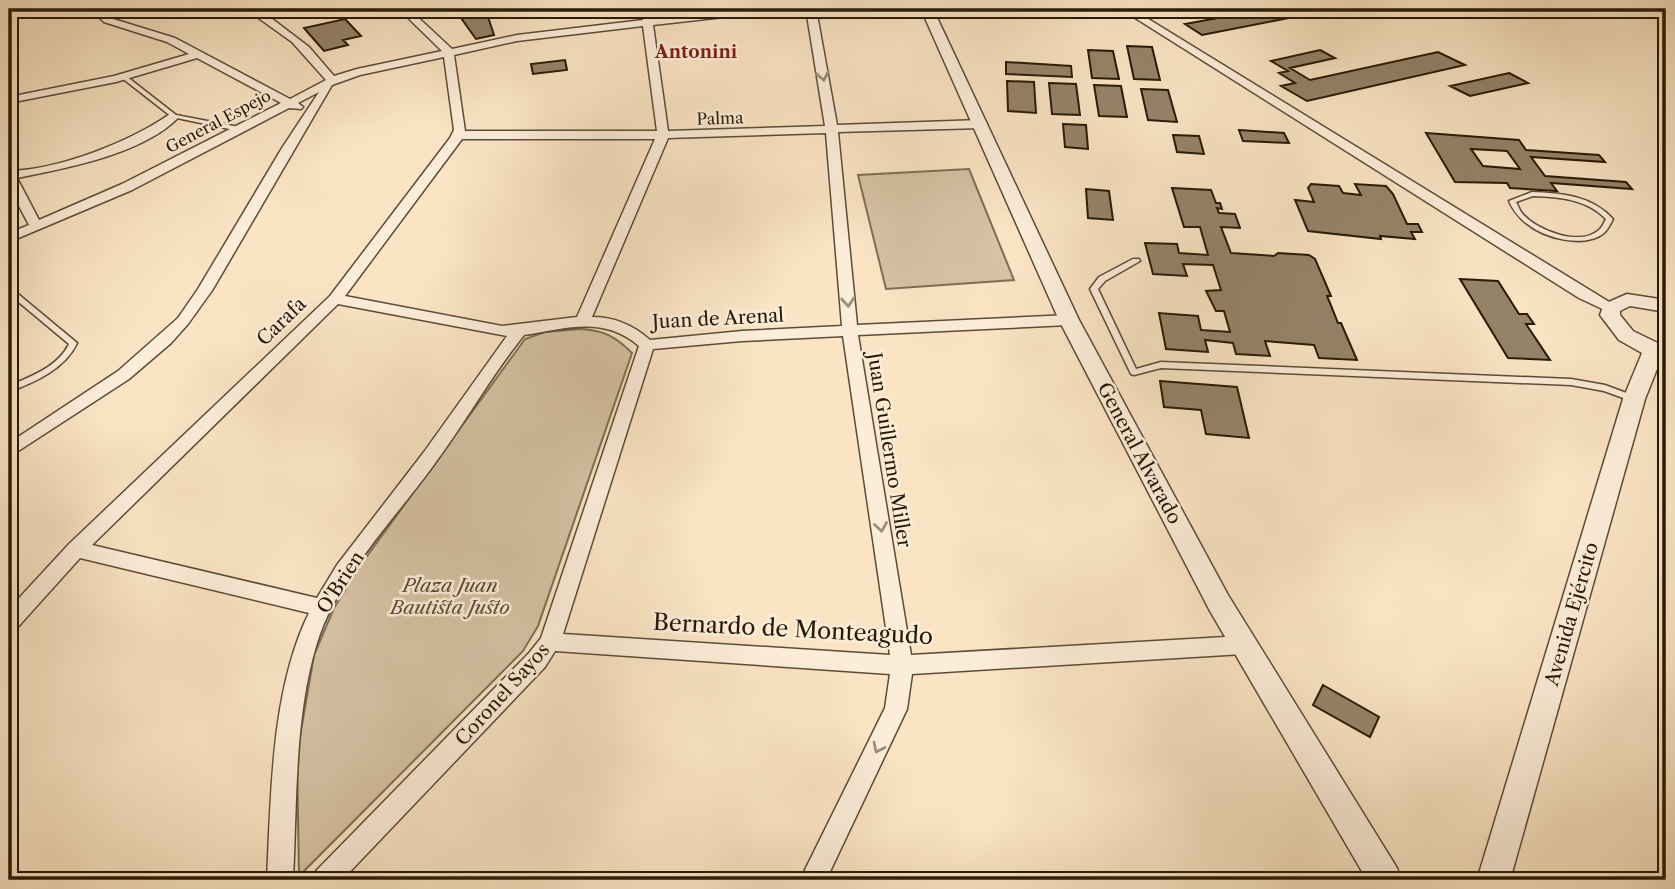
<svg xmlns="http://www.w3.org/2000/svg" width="1675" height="889" font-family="'Libre Caslon Text',serif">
  <rect width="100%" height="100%" fill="#fae4c4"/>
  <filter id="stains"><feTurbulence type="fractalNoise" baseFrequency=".00286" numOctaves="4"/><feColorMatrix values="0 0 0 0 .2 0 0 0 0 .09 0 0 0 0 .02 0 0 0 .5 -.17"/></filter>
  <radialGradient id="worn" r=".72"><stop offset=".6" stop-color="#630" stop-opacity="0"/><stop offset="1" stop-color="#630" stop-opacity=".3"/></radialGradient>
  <path fill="#d6c2a4" stroke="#7f6e54" stroke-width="2" d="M969 169 1014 280 886 289 858 175Z
    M580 329C604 330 616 337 632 353L538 626 523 651 299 876 297 754 314 655 334 608 362 563 525 339 545 332Z"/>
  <path fill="#958368" stroke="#281a05" stroke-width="2" fill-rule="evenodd" d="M1267 9H1334L1202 35 1185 24Z
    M487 14 494 35 476 39 461 18Z
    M345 19 361 36 343 40 348 45 324 51 304 28Z
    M1127 46 1152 47 1160 80 1134 79Z
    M1088 50 1113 51 1119 79 1092 78Z
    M1320 50 1335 58 1290 68 1310 80 1438 52 1465 65 1307 101 1281 86 1295 83 1279 73 1288 71 1271 61Z
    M565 60 567 70 533 74 531 64Z
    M1006 62 1071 66 1072 77 1006 74Z
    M1509 73 1528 83 1470 96 1450 86Z
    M1007 81 1034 82 1036 113 1008 111Z
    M1049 83 1076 84 1080 115 1052 114Z
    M1094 85 1121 86 1127 117 1099 116Z
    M1141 89 1168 90 1177 122 1148 120Z
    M1063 124 1086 125 1088 149 1065 147Z
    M1239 130 1284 133 1289 143 1243 141Z
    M1426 133 1519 140 1526 150 1599 155 1605 162 1531 157 1545 176 1626 182 1632 189 1551 183 1557 191 1510 188 1507 183 1455 182ZM1471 149 1507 151 1520 169 1483 166Z
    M1173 135 1199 136 1204 154 1177 152Z
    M1311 184 1339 186 1343 193 1361 195 1355 184 1386 186 1393 194 1407 224H1418L1422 232H1411L1415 239 1380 236 1381 239 1308 231 1295 200 1314 202 1308 188Z
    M1172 188 1211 190 1216 203H1220L1222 209 1217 208 1219 213 1235 214 1240 228 1221 227 1231 253 1274 256 1278 253 1309 255 1315 259 1331 296H1327L1332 308 1338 323H1341L1357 360 1319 358 1314 345 1265 341 1270 356 1236 354 1233 343 1205 340 1208 352 1166 349 1159 313 1198 316 1201 330 1230 332 1224 311H1216L1206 291 1221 290 1213 265 1183 264 1187 276 1153 274 1145 243 1177 244 1179 253 1208 255 1200 227H1184Z
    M1086 189 1109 191 1113 220 1088 218Z
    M1460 279 1498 281 1519 314H1527L1534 324H1526L1550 360 1508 358Z
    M1160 381 1237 387 1249 438 1206 434 1201 410 1164 407Z
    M1323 685 1379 717 1370 737 1313 705Z"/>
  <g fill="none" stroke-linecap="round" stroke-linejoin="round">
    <g stroke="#5c4c35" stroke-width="3">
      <path id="service" d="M122 76H126L176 115 239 127 242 129 239 131 172 117 122 78Z
        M1532 192C1562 193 1592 196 1613 219 1611 223 1608 229 1604 233 1584 249 1544 238 1526 223 1518 217 1513 210 1509 201ZM1533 196C1560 197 1586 199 1606 219 1604 222 1603 226 1600 229 1581 248 1535 230 1521 212 1519 209 1518 205 1516 202Z
        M1133 259H1139L1140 261 1105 281 1098 289 1136 369 1161 362 1571 379 1605 385 1637 397 1638 399 1634 402 1604 391 1571 385 1161 368 1134 375 1131 374 1090 289 1099 277Z
        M9 289H12L77 343C65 369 35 382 9 392V386C31 376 58 367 69 344L9 294Z"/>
    </g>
    <g stroke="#5c4c35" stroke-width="3">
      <path id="minor" d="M31 9H77L64 13 9 18V12Z
        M103 9H114L108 15 110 18 175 38 290 99 326 80 292 42 246 9H301L296 12 267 15 309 47 334 76 357 69 442 51 399 9H409L452 49 517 35 643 20 644 9H654L653 19 746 9H774L769 12 653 25 668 131 825 126 806 9H816L837 125 981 120 987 124 981 128 838 132 857 325 1069 315 1077 320 1069 325 858 335 911 655 1243 636 1250 639 1254 645 1250 651 1243 654 912 674 907 709 826 880H800L885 708 890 674 555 651 545 667 342 880H312L316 871 529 653 541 638 639 346C602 315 567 329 524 335 491 376 465 423 433 466 393 521 338 576 317 643 294 718 297 802 293 880H267C271 796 271 690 309 613L80 558 16 629 9 632V609L69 544 330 296 450 138 454 130 444 57 360 75 332 85 213 289 188 324 171 343 129 379 9 457V443L118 371 178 318 198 289 282 148 319 92 298 103 303 107 301 109 289 108 132 190 9 242V233L29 225 9 187V171C58 170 130 142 170 114L180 116C144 154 67 168 17 178L39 220 122 184 281 103 197 58 116 82 9 103V97L114 76 189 54 167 42 104 22 97 15ZM643 26 657 131H465L454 55 517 41ZM826 133 842 326 742 331 650 340C633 325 615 317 592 317L668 138ZM462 139H655L577 317 502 326 345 296ZM338 304 507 336 424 452 337 565 317 598 92 545ZM843 336 890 655 563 634 653 349 742 341Z
        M1121 9H1132L1619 308 1611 313 1579 298Z"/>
    </g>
    <g stroke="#5c4c35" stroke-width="3">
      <path id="tertiary" d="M921 9H933L1079 320 1228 595 1397 868 1401 880H1367L1210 611 1059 320Z
        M1627 294 1666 300V312L1630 306 1620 311V315L1633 331 1666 347V361L1661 359 1645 399 1510 880H1477L1623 399 1642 353 1619 340 1600 315 1604 304Z"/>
    </g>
    <use href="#service" fill="#fcedd9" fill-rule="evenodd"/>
    <use href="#minor" fill="#fcedd9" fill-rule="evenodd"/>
    <use href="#tertiary" fill="#fcedd9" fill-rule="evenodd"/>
  </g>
  <defs><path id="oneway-chevron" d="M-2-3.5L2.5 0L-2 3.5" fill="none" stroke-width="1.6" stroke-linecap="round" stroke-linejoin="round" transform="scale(1.75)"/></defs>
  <g stroke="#9d8e7a">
    <use href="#oneway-chevron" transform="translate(823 76) rotate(80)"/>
    <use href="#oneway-chevron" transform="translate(848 302) rotate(85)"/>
    <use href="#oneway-chevron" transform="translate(881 527) rotate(81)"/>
    <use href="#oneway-chevron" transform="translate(878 748) rotate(116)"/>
  </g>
  <g text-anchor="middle" stroke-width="5" stroke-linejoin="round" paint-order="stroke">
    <g font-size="16" fill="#281a05" stroke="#fcedd9">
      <text transform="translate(720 118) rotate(-2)" y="6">Palma</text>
      <text transform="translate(218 121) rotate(-28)" y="6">General Espejo</text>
    </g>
    <g font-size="18" font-weight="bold" fill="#7a1f14" stroke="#fcedd9">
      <text x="696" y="58">Antonini</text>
    </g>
    <g font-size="19" fill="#281a05" stroke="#fcedd9">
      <text transform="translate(718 318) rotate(-3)" y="7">Juan de Arenal</text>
      <text transform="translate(281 321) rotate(-44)" y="7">Carafa</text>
      <text transform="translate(890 450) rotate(81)" y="7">Juan Guillermo Miller</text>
      <text transform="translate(1140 453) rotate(62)" y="7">General Alvarado</text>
      <text transform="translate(340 582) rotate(-57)" y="7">O'Brien</text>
      <text transform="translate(1571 614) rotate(-74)" y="7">Avenida Ejército</text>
      <text transform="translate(502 694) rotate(-48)" y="7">Coronel Sayos</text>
    </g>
    <g font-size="19" font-style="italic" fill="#5c4c35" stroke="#fcedd9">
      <text x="450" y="592">Plaza Juan<tspan x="450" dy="22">Bautista Justo</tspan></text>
    </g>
    <g font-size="23" fill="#281a05" stroke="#fcedd9">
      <text transform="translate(793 629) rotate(3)" y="8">Bernardo de Monteagudo</text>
    </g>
  </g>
  <rect width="1675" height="889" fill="none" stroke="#fae4c4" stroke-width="35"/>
  <rect x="10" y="10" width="1654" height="868" fill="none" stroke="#281a05" stroke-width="3.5"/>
  <rect x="18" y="18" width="1640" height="854" fill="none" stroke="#281a05" stroke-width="2"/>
  <rect width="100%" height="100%" filter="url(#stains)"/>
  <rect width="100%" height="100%" fill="url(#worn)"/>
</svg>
